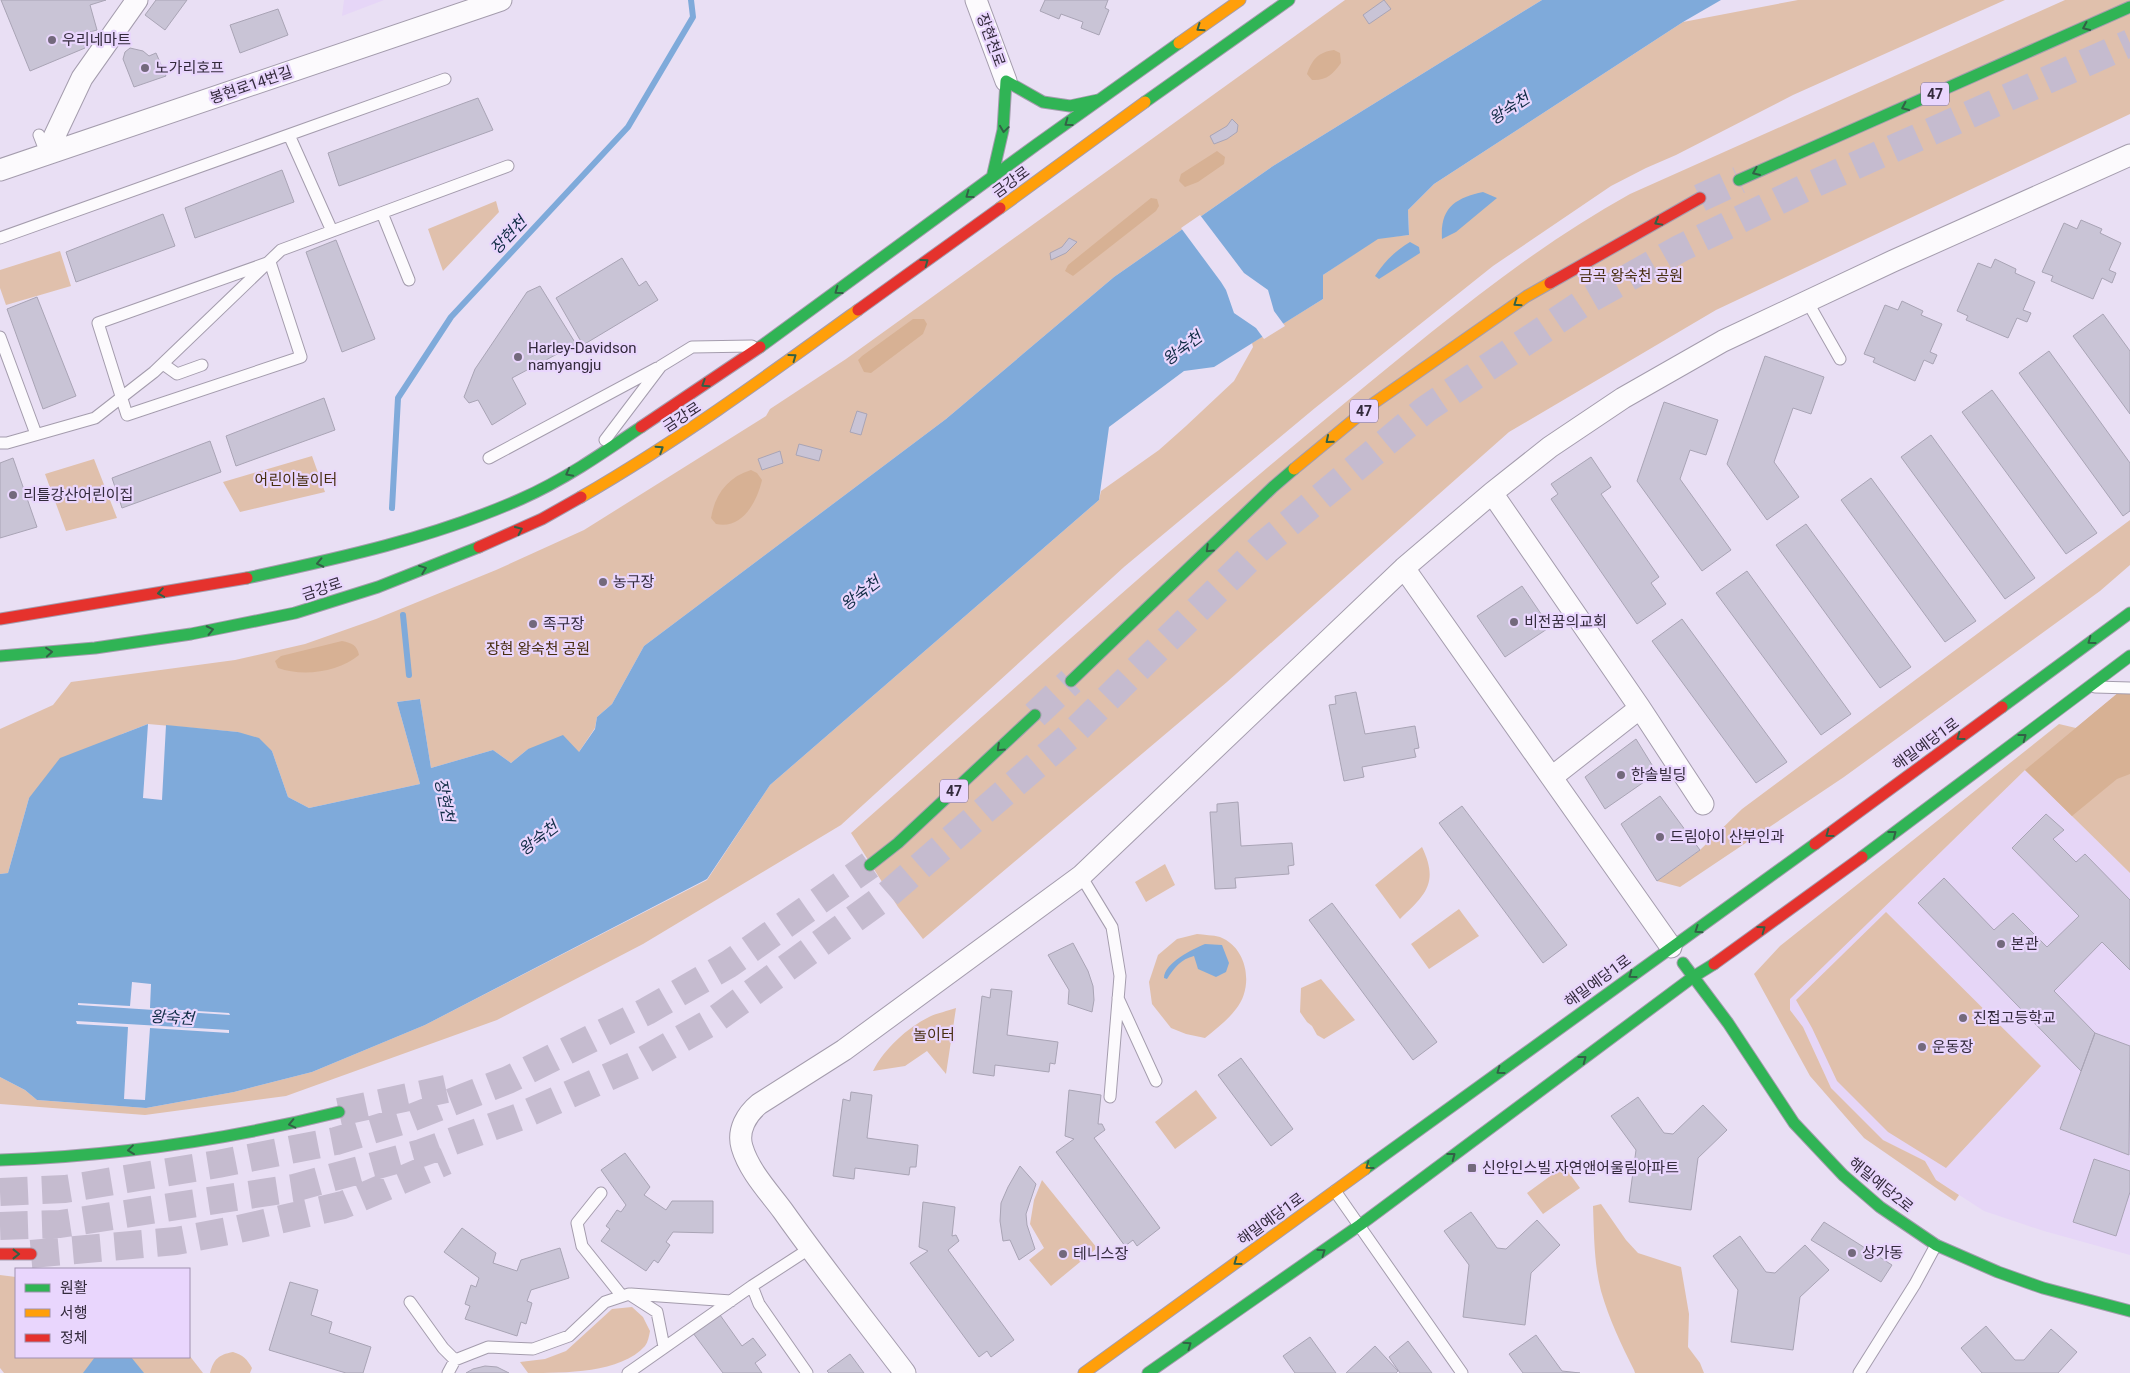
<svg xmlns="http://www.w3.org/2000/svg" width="2130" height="1373" font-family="Roboto,'Noto Sans KR',sans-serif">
  <rect width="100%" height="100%" fill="#e9dff4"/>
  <path fill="#e6d6f7" d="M344 0H384L342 16Z
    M2025 770 2130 873V1255L2044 1231 1984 1211 1936 1180 1925 1161 1883 1140 1831 1088 1803 1027 1790 1010V999L1796 992Z"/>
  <path fill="#e0c0ac" d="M1345 0H1542L1273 166 1114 277 946 419 644 646 612 704 597 717 595 728 579 752 528 749 511 763 493 750 431 768 420 699 397 702 420 784 309 808 288 797 272 751 238 732 148 724 122 734 29 798 8 873 0 874V729L53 705 71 682 235 660 305 644 376 619 496 570 584 530 766 416 770 409 846 359Z
    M1798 0H2005L1793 95 1676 155 1646 168 1611 186 1493 266 1315 408 1124 567 841 825 643 944 497 1020 286 1096 145 1115 0 1104V1077L25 1090 37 1100 146 1108 234 1092 312 1072 425 1025 707 880 770 785 1099 500 1101 491 1159 450 1186 426 1234 381 1253 347 1252 343 1323 299V275L1378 238 1409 235 1408 210 1434 184 1683 22Z
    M2065 0H2130V114L1716 310 1509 432 1227 682 923 939 898 907 851 833C1013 690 1173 545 1340 407 1433 331 1525 252 1630 194Z
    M496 201 499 212 443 271 428 229Z
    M60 251 71 286 6 305 0 288V270Z
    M312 456 325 492 240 512 223 482Z
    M94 459 117 518 66 531 45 474Z
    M2130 520V565L2100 591 1844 777 1680 887 1657 881 1700 850 1742 809Z
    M2130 683V873L2025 770 1790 999V1010L1803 1027 1831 1088 1883 1140 1925 1161 1936 1180 1959 1195 1955 1201 1864 1138 1810 1076 1754 974 1780 946 2059 724 2076 728Z
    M1422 847C1439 883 1426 894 1400 919L1375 885Z
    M1165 864 1175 885 1146 902 1135 882Z
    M1459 909 1479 936 1429 969 1411 944Z
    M1886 912 2041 1066 1946 1168 1888 1132 1837 1081 1812 1028 1796 1000Z
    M1197 934C1204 935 1213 935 1220 937 1248 948 1254 987 1236 1009 1228 1020 1216 1029 1205 1038L1186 1034 1171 1028 1152 1004 1149 982 1158 955 1177 939Z
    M1321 979 1355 1020 1324 1039 1317 1035 1312 1026 1307 1022 1300 1012 1301 988Z
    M956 1008 946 1074 927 1051 905 1066 873 1071C884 1049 907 1028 929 1017 937 1013 948 1011 956 1008Z
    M1196 1090 1217 1118 1175 1149 1155 1122Z
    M1564 1166 1580 1188 1543 1214 1527 1193Z
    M1042 1180 1097 1248 1051 1286 1029 1260 1044 1248 1030 1224 1034 1200Z
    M1601 1204 1626 1240 1638 1253 1681 1267 1689 1314 1688 1347 1700 1363 1704 1373H1635L1634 1370C1621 1344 1609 1319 1601 1291 1594 1264 1594 1234 1593 1206Z
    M0 1275 16 1277V1357H189V1355L203 1373H4L0 1368Z
    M632 1307 643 1317 650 1331C649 1336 648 1342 645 1346 621 1373 565 1373 528 1373L520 1362 545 1359 566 1351 612 1309Z
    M233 1352C243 1355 247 1359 252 1368L250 1373H210C214 1359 218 1355 233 1352Z"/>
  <path fill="#d7b194" d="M1334 50 1340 53 1341 63C1333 74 1326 81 1312 80L1307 74C1312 60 1318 52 1334 50Z
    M1217 151 1225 157 1224 164 1198 182 1185 187 1179 181 1181 174Z
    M1151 198 1157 199 1159 206 1156 211 1073 276 1065 271 1068 265Z
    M913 319H924L927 324 923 334 871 373 864 372 858 360 862 356Z
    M751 470 757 473 762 480C757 502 742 530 716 524L711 518C715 494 728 477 751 470Z
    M342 641C352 643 357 645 359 655 339 672 303 677 278 668L275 661 281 656Z
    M2130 683V774L2117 779 2072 816 2025 770Z"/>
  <path fill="#7faada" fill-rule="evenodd" d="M1542 0H1721L1683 22 1434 184 1408 210 1409 235 1378 239 1323 275V299L1214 367 1184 371 1109 427 1099 500 770 785 707 879 425 1025 312 1072 234 1092 146 1108 37 1100 25 1090 0 1077V874L8 873 29 798 60 758 148 724 143 798 162 800 166 725 238 732 259 738 272 751 288 797 309 808 420 784 397 702 420 699 431 768 493 750 511 763 528 749 563 735 579 752 595 729 597 717 612 704 644 646 946 419 1114 277 1273 166ZM132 982 151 984 150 1008 229 1013 230 1015 78 1005V1003L130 1006ZM76 1021 229 1030V1033L150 1028 145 1100 124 1099 128 1027 77 1024Z
    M1483 192 1497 198 1456 232 1442 239C1440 207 1456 198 1483 192Z
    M1410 242 1419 247 1420 253 1379 279 1375 276C1385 261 1395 251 1410 242Z
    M1205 944 1222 945 1229 963 1226 972 1216 977 1198 969 1194 956C1181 959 1174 968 1167 979L1164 978C1164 963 1193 949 1205 944Z
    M95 1357H131L144 1373H83Z"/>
  <path fill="#e9dff4" d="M1200 215 1244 273 1268 290 1274 311 1285 326 1264 339 1256 328 1234 313 1226 290 1221 282 1181 228Z"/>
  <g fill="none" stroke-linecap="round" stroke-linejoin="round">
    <path stroke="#7faada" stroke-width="6" d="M392 508 398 398 451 317 628 127 693 17 691 0
      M403 615 409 675"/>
  </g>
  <path fill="#c9c4d6" stroke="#a9a4b5" d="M1 0H106L90 5 97 30 90 32 85 48 30 71Z
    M156 0H187L165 30 145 15Z
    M1045 0H1108L1105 8 1109 10 1099 35 1081 28 1083 22 1061 14 1059 19 1040 11Z
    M1384 0 1391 9 1369 24 1363 15Z
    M278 9 288 35 240 53 230 25Z
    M130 48 143 51 149 56 156 53 166 76 134 87 123 59 125 52Z
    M478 98 493 130 339 186 328 153Z
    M1232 119 1238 125 1237 132 1227 139 1214 144 1210 136 1227 126Z
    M282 170 294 202 195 238 185 208Z
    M163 214 175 246 76 282 66 252Z
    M2081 220 2102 229 2100 233 2121 243 2109 270 2116 273 2112 283 2102 278 2093 299 2051 281 2053 276 2042 272 2064 223 2077 229Z
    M1069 238 1077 242 1066 253 1051 260 1050 253 1062 247Z
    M336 240 375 339 342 352 306 252Z
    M622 258 639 286 646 281 658 300 583 345 556 298Z
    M1995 259 2016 269 2015 273 2035 282 2023 310 2031 313 2027 322 2017 318 2008 338 1966 320 1968 316 1957 311 1978 263 1991 268Z
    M540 286 576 344 512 378 526 404 492 425 478 400 469 403 464 397 475 369 527 292Z
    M37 297 76 396 43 409 7 309Z
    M1902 301 1923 311 1921 315 1942 324 1930 352 1937 355 1933 364 1924 360 1915 381 1873 362 1875 358 1864 354 1885 305 1898 310Z
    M2103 314 2130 351V414L2073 336Z
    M2049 351 2130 463V511L2123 516 2019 373Z
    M1765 356 1824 377 1811 414 1793 408 1774 462 1799 497 1767 520 1727 464Z
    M1992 390 2097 533 2066 554 1962 412Z
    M324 398 335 430 236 466 226 436Z
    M1664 402 1718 420 1706 455 1690 450 1680 479 1731 550 1702 571 1637 481Z
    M857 411 867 414 861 435 850 432Z
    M1931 435 2035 578 2005 599 1901 457Z
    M210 441 221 472 122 508 112 478Z
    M799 444 822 450 819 461 796 455Z
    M780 451 783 463 762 470 758 459Z
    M1591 457 1611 487 1601 494 1659 577 1651 583 1666 604 1637 624 1551 499 1558 494 1551 484Z
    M13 458 37 527 0 538V463Z
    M1871 478 1976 621 1945 642 1841 500Z
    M1806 524 1911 667 1880 688 1776 545Z
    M1747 571 1851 714 1821 735 1716 593Z
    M1522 586 1550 627 1505 657 1477 616Z
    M1682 619 1787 762 1756 783 1652 641Z
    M1356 692 1365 734 1415 726 1419 748 1414 749 1416 757 1362 767 1364 777 1344 781 1329 705 1336 704 1335 696Z
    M1636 739 1657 773 1605 809 1585 777Z
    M1660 796 1700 850 1657 881 1621 824Z
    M1238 802 1241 846 1292 843 1294 865 1288 866 1289 874 1235 878 1236 888 1215 889 1210 812H1217V804Z
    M1462 806 1567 945 1543 963 1439 823Z
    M2046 814 2064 830 2053 839 2076 862 2085 854 2130 900V970L2102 942 2054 991 2095 1033 2081 1071 1918 903 1944 878 1994 930 2013 913 2047 947 2079 916 2012 848Z
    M1332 903 1437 1042 1413 1060 1309 920Z
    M1073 943 1088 971 1093 986 1094 1000 1092 1012 1068 1004 1069 990 1048 955Z
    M991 989 1012 991 1007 1035 1058 1042 1055 1064 1050 1063 1049 1072 995 1065 994 1076 973 1073 982 996 990 998Z
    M2095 1033 2130 1046 2129 1155 2060 1129Z
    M1241 1058 1293 1129 1271 1146 1218 1075Z
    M1069 1090 1101 1095 1098 1124H1102L1105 1130 1094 1138 1160 1228 1137 1246 1133 1240 1125 1246 1056 1152 1074 1139 1065 1136Z
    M851 1092 872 1095 867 1138 918 1145 916 1167H910L909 1175 855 1168 854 1179 833 1176 843 1099 850 1101Z
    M1638 1097 1664 1133 1673 1134 1703 1105 1727 1130 1698 1158 1691 1210 1629 1202 1636 1150 1611 1116Z
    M625 1153 650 1187 644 1195 666 1210 672 1201H713V1233L673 1232 666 1242 670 1245 658 1263 654 1260 646 1271 601 1241 610 1229 606 1226 617 1210 621 1212 626 1205 601 1170Z
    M2094 1159 2130 1171V1192L2116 1236 2073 1222Z
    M1020 1166 1036 1184 1026 1214 1027 1225 1035 1249 1019 1260 1010 1240 1003 1241 1000 1221 1001 1203 1008 1187Z
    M923 1202 955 1207 952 1236 956 1235 959 1241 948 1250 1014 1340 991 1357 987 1351 979 1357 910 1263 928 1251 919 1247Z
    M1471 1212 1497 1248 1506 1249 1537 1220 1560 1245 1531 1273 1525 1325 1463 1317 1469 1265 1444 1231Z
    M1824 1222 1892 1265 1881 1282 1811 1240Z
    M462 1228 496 1253 493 1263 517 1271 521 1260 560 1248 569 1278 531 1290 527 1301 532 1303 526 1324 521 1322 517 1336 465 1319 470 1306 465 1304 471 1285 476 1287 479 1278 444 1252Z
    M1740 1236 1766 1272 1775 1273 1805 1245 1829 1270 1800 1297 1793 1350 1731 1342 1738 1290 1713 1256Z
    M290 1282 318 1290 311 1315 332 1322 329 1333 371 1347 363 1373H346L269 1350Z
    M720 1315 742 1346 753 1338 766 1355 755 1363 762 1373H723L693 1333Z
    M1986 1326 2015 1360H2024L2051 1329 2077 1352 2058 1373H1982L1961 1348Z
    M1536 1335 1562 1371 1580 1373H1523L1509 1354Z
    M1310 1337 1336 1373H1295L1283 1356Z
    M1408 1341 1432 1373H1400L1389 1357Z
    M1375 1346 1398 1371 1396 1373H1346Z
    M850 1354 864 1373H829L827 1371Z
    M485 1366 497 1367 509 1373H466L473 1369Z"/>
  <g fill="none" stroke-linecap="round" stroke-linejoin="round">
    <path stroke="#c5bbcf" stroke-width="28" stroke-dasharray="28 14" stroke-linecap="butt" d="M1700 198 1739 180
      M1035 715 1071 681
      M339 1112 446 1089
      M0 1192 65 1189 218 1164 336 1141 411 1118 508 1080 647 1011 729 964 870 865
      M0 1226 60 1224 294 1188 421 1153 519 1117 637 1064 713 1021 886 896 1072 734 1262 546 1426 409 1583 303 1681 248 1809 186 2130 43
      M31 1254 176 1241 239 1229 343 1205 446 1161"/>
    <g stroke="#a49cad" stroke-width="13">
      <path id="lane" d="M39 135 46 153
        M289 135 332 231
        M382 213 409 280
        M0 238 445 79
        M270 262 301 357 127 415 98 323Z
        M1807 301 1840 359
        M0 337 36 434
        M163 364 177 374 202 365
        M605 440 661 366 692 347 752 346
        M0 443H7L95 418 154 372 281 250 508 166
        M489 458 657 368
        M2095 687 2130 688
        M1081 876 1112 927 1120 976 1110 1097
        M1118 998 1156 1081
        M1335 1191 1462 1373
        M601 1193 577 1223 582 1246 622 1296
        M752 1286 759 1304 807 1373
        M631 1294 731 1301
        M410 1302 443 1348 455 1360
        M448 1373 455 1360 488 1347 533 1349 569 1336 605 1302 629 1294 657 1312 664 1347
        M628 1373 752 1286 809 1249
        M1859 1373 1915 1284 1936 1245"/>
    </g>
    <g stroke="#a49cad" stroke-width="23">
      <path id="street" d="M976 0 1006 81
        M46 154 82 78 137 0
        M0 170 501 0
        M1492 493 1640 708 1552 777
        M1404 568 1671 947
        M1640 708 1703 804
        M905 1373C864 1319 822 1266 783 1211 769 1192 749 1171 742 1147 737 1130 747 1114 759 1104L844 1050 1081 876 1404 568 1492 493 1550 447 1623 398 1723 341 1893 261 2130 155"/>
    </g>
    <g stroke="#a49cad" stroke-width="13">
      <path id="fast" d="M1145 102 1289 0
        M992 178 1003 130 1006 81 1043 102 1070 106 1098 100
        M1739 180 2130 7
        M760 347 1036 145 1179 43
        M247 578C340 558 433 538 521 499 564 480 603 453 641 427
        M0 656 95 648 191 634 295 613 378 587 479 547
        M1071 681 1273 487 1294 469
        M2002 707 2130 613
        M1862 857 2130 656
        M870 865 898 843 1035 715
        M1683 963 1728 1023 1794 1123 1843 1175 1880 1207 1936 1245 1998 1272 2043 1288 2130 1311
        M0 1160C115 1156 227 1140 339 1112
        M1365 1169 1815 844
        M1148 1373 1360 1225 1693 977 1714 964"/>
    </g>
    <g stroke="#a49cad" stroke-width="13">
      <path id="slow" d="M1179 43 1240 0
        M1000 208 1145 102
        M1294 469 1374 403 1527 296 1550 283
        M581 497C678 441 767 376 858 310
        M1084 1373 1365 1169"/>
    </g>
    <g stroke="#a49cad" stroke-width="13">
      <path id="jam" d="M1550 283 1700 198
        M858 310 1000 208
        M641 427 760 347
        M479 547 542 519 581 497
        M0 619 247 578
        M1815 844 2002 707
        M1714 964 1862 857
        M0 1254H31"/>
    </g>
    <use href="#lane" stroke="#fcfafd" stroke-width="11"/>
    <use href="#street" stroke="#fcfafd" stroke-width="21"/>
    <use href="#fast" stroke="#30b455" stroke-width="11"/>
    <use href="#slow" stroke="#ff9f0a" stroke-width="11"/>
    <use href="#jam" stroke="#e5322d" stroke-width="11"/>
  </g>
  <defs><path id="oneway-chevron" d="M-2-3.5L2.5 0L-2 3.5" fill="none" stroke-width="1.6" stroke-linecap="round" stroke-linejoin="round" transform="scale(1.25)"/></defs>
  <g stroke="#326146">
    <use href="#oneway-chevron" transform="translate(2086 27) rotate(156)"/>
    <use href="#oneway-chevron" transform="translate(1200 28) rotate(145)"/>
    <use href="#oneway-chevron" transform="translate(1905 107) rotate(156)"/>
    <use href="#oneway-chevron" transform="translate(1068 123) rotate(144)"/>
    <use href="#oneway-chevron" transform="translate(1004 129) rotate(98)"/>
    <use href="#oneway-chevron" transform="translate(1756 172) rotate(157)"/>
    <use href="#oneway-chevron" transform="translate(969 195) rotate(144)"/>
    <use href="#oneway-chevron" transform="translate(1658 222) rotate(151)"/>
    <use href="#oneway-chevron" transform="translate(925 262) rotate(-36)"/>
    <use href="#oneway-chevron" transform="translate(838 291) rotate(144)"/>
    <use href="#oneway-chevron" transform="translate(1517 303) rotate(145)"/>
    <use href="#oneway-chevron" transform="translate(793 357) rotate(-36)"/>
    <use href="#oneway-chevron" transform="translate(705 384) rotate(147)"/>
    <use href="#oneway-chevron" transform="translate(1329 440) rotate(140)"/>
    <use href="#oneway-chevron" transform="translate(660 449) rotate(-33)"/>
    <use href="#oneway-chevron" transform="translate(569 473) rotate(152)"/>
    <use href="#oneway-chevron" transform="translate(519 530) rotate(-24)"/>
    <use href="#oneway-chevron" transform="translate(1209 549) rotate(136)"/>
    <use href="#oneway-chevron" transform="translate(320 563) rotate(168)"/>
    <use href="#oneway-chevron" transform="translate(423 569) rotate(-21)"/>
    <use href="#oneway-chevron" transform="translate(161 593) rotate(171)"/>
    <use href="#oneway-chevron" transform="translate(210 630) rotate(-12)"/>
    <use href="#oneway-chevron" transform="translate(2091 641) rotate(144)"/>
    <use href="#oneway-chevron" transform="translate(49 652) rotate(-5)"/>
    <use href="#oneway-chevron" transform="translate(1960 737) rotate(144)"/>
    <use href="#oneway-chevron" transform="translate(2023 737) rotate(-37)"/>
    <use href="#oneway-chevron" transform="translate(1000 748) rotate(137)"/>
    <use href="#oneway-chevron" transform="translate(1829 834) rotate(144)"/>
    <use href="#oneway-chevron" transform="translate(1893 834) rotate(-37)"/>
    <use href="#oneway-chevron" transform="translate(1762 929) rotate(-36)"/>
    <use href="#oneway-chevron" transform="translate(1698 930) rotate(146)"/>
    <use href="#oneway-chevron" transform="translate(1632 975) rotate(144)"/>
    <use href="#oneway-chevron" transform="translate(1583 1059) rotate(-37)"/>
    <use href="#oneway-chevron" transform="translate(1500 1071) rotate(144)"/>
    <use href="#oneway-chevron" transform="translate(292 1124) rotate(167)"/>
    <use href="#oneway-chevron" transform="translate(131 1150) rotate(173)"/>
    <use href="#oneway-chevron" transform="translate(1452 1156) rotate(-37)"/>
    <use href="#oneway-chevron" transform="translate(1369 1166) rotate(144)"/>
    <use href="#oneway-chevron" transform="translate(1322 1252) rotate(-35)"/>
    <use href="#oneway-chevron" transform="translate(16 1254)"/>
    <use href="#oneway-chevron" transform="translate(1237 1262) rotate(144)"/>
    <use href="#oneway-chevron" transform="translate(1188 1345) rotate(-35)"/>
  </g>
  <g fill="#73697c" stroke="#e9d6fd" stroke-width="2">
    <circle cx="52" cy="40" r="5"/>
    <circle cx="145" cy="68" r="5"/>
    <circle cx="518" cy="357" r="5"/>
    <circle cx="13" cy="495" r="5"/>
    <circle cx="603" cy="582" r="5"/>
    <circle cx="1514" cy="622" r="5"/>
    <circle cx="533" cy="624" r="5"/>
    <circle cx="1621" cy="775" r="5"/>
    <circle cx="1660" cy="837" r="5"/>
    <circle cx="2001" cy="944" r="5"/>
    <circle cx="1963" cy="1018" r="5"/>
    <circle cx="1922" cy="1047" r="5"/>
    <rect x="1467" y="1163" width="10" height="10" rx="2.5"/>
    <circle cx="1852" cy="1253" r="5"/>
    <circle cx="1063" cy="1254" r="5"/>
  </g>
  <g text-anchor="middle" stroke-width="4.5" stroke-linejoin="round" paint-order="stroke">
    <g fill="#e9d6fd" stroke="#6a5e76" stroke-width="1">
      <rect x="1921" y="82.5" width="28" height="23" rx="4"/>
      <rect x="1350" y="399.5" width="28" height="23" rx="4"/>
      <rect x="940" y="779.5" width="28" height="23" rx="4"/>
    </g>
    <g font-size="14" font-weight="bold" fill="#332a3c">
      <text x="1935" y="99">47</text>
      <text x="1364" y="416">47</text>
      <text x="954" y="796">47</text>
    </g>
    <g font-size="15" fill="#332a3c" stroke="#e9d6fd" text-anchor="start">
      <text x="62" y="45">우리네마트</text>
      <text x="155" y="73">노가리호프</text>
      <text x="528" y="353">Harley-Davidson<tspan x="528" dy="17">namyangju</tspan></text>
      <text x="23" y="500">리틀강산어린이집</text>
      <text x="613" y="587">농구장</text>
      <text x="1524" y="627">비전꿈의교회</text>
      <text x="543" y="629">족구장</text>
      <text x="1631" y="780">한솔빌딩</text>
      <text x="1670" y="842">드림아이 산부인과</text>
      <text x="2011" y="949">본관</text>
      <text x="1973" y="1023">진접고등학교</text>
      <text x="1932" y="1052">운동장</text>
      <text x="1482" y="1173">신안인스빌.자연앤어울림아파트</text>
      <text x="1862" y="1258">상가동</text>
      <text x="1073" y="1259">테니스장</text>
    </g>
    <g font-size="15" fill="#332a3c" stroke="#e9d6fd">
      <text transform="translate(991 40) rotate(70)" y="5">장현천로</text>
      <text transform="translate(251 85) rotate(-19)" y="5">봉현로14번길</text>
      <text transform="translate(1011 182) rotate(-36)" y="5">금강로</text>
      <text transform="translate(682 417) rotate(-33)" y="5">금강로</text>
      <text transform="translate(322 589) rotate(-18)" y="5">금강로</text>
      <text transform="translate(1926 744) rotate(-36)" y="5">해밀예당1로</text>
      <text transform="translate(1598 981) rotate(-36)" y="5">해밀예당1로</text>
      <text transform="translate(1881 1185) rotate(39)" y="5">해밀예당2로</text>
      <text transform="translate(1271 1219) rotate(-36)" y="5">해밀예당1로</text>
    </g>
    <g font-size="15" fill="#472d0f" stroke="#e9d6fd">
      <text x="1631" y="281">금곡 왕숙천 공원</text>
      <text x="296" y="485">어린이놀이터</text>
      <text x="538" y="654">장현 왕숙천 공원</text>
      <text x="934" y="1040">놀이터</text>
    </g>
    <g font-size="16" font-style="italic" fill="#0f2b44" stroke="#e9d6fd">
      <text transform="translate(1509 108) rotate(-33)" y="6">왕숙천</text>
      <text transform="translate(508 235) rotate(-47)" y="6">장현천</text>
      <text transform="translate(1182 348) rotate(-37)" y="6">왕숙천</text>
      <text transform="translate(860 593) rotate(-37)" y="6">왕숙천</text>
      <text transform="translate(445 800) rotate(79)" y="6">장현천</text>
      <text transform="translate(538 838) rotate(-37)" y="6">왕숙천</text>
      <text transform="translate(172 1017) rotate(3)" y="6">왕숙천</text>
    </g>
  </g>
  <rect x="15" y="1268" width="175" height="90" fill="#e9d6fd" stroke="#a091b0"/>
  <rect x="25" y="1284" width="25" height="8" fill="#30b455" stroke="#a091b0"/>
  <text x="60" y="1293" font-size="15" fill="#332a3c">원활</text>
  <rect x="25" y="1309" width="25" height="8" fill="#ff9f0a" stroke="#a091b0"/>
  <text x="60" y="1318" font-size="15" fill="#332a3c">서행</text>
  <rect x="25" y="1334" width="25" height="8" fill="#e5322d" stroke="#a091b0"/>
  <text x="60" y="1343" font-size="15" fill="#332a3c">정체</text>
</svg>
